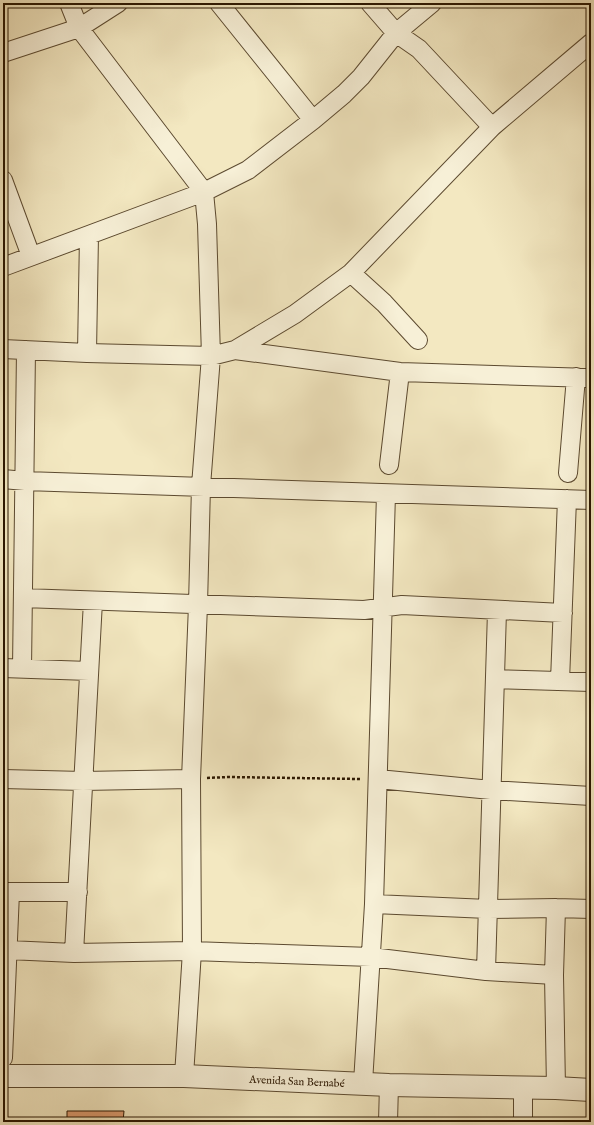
<svg xmlns="http://www.w3.org/2000/svg" width="594" height="1125" font-family="'IM FELL English',serif">
  <rect width="100%" height="100%" fill="#f3e8c1"/>
  <filter id="stains"><feTurbulence type="fractalNoise" baseFrequency=".005" numOctaves="4"/><feColorMatrix values="0 0 0 0 .2 0 0 0 0 .09 0 0 0 0 .02 0 0 0 .5 -.17"/></filter>
  <radialGradient id="worn" r=".72"><stop offset=".6" stop-color="#630" stop-opacity="0"/><stop offset="1" stop-color="#630" stop-opacity=".3"/></radialGradient>
  <path fill="#dc9a6e" stroke="#2a1600" d="M67 1111H124L123 1122H67Z"/>
  <g fill="none" stroke-linecap="round" stroke-linejoin="round">
    <g stroke="#5c4a30" stroke-width="20">
      <path id="minor" d="M69 3 79 28 204 192 207 224 211 356 201 486 198 605 191 779 192 951 184 1076
        M219 3 313 120
        M370 3 396 33 419 49 492 127
        M3 53 79 28 118 3
        M3 180 31 256
        M3 267 204 192 248 170 313 120 344 94 361 77 396 33 432 3
        M351 273 384 303 418 340
        M3 349 87 353 211 356 235 350 295 314 351 273 492 127 591 43
        M235 350 400 372 591 378
        M87 353 89 235
        M389 465 400 372
        M568 473 576 377
        M3 479 25 481 591 500
        M23 598 364 610 402 605 563 613
        M3 668 89 671
        M22 668 26 350
        M495 679 591 682
        M560 681 567 499
        M3 779 83 781 191 779
        M378 779 491 790 591 796
        M3 892H78
        M374 904 488 909 556 908 591 909
        M556 908 554 975 556 1088
        M8 950 74 953 192 951 371 957 486 971 554 975
        M74 953 93 601
        M486 971 497 611
        M3 1058 10 892
        M363 1083 374 904 386 494
        M523 1088V1122
        M388 1122 389 1085"/>
    </g>
    <g stroke="#5c4a30" stroke-width="24">
      <g id="tertiary">
        <path id="s1" d="M3 1076H184L389 1085 556 1088 591 1090"/>
      </g>
    </g>
    <path stroke="#2a1600" stroke-width="2.5" stroke-dasharray="3 2" stroke-linecap="butt" d="M207 778 228 777 360 779"/>
    <use href="#minor" stroke="#f7f0d7" stroke-width="18"/>
    <use href="#tertiary" stroke="#f7f0d7" stroke-width="22"/>
  </g>
  <g text-anchor="middle" stroke-width="3.5" stroke-linejoin="round" paint-order="stroke">
    <g font-size="11" fill="#2a1600" stroke="#f7f0d7">
      <text dy="4" stroke="none"><textPath href="#s1" startOffset="294">Avenida San Bernabé</textPath></text>
    </g>
  </g>
  <rect width="594" height="1125" fill="none" stroke="#f3e8c1" stroke-width="16"/>
  <rect x="4" y="4" width="586" height="1117" fill="none" stroke="#2a1600" stroke-width="2"/>
  <rect x="8" y="8" width="578" height="1109" fill="none" stroke="#2a1600"/>
  <rect width="100%" height="100%" filter="url(#stains)"/>
  <rect width="100%" height="100%" fill="url(#worn)"/>
</svg>
